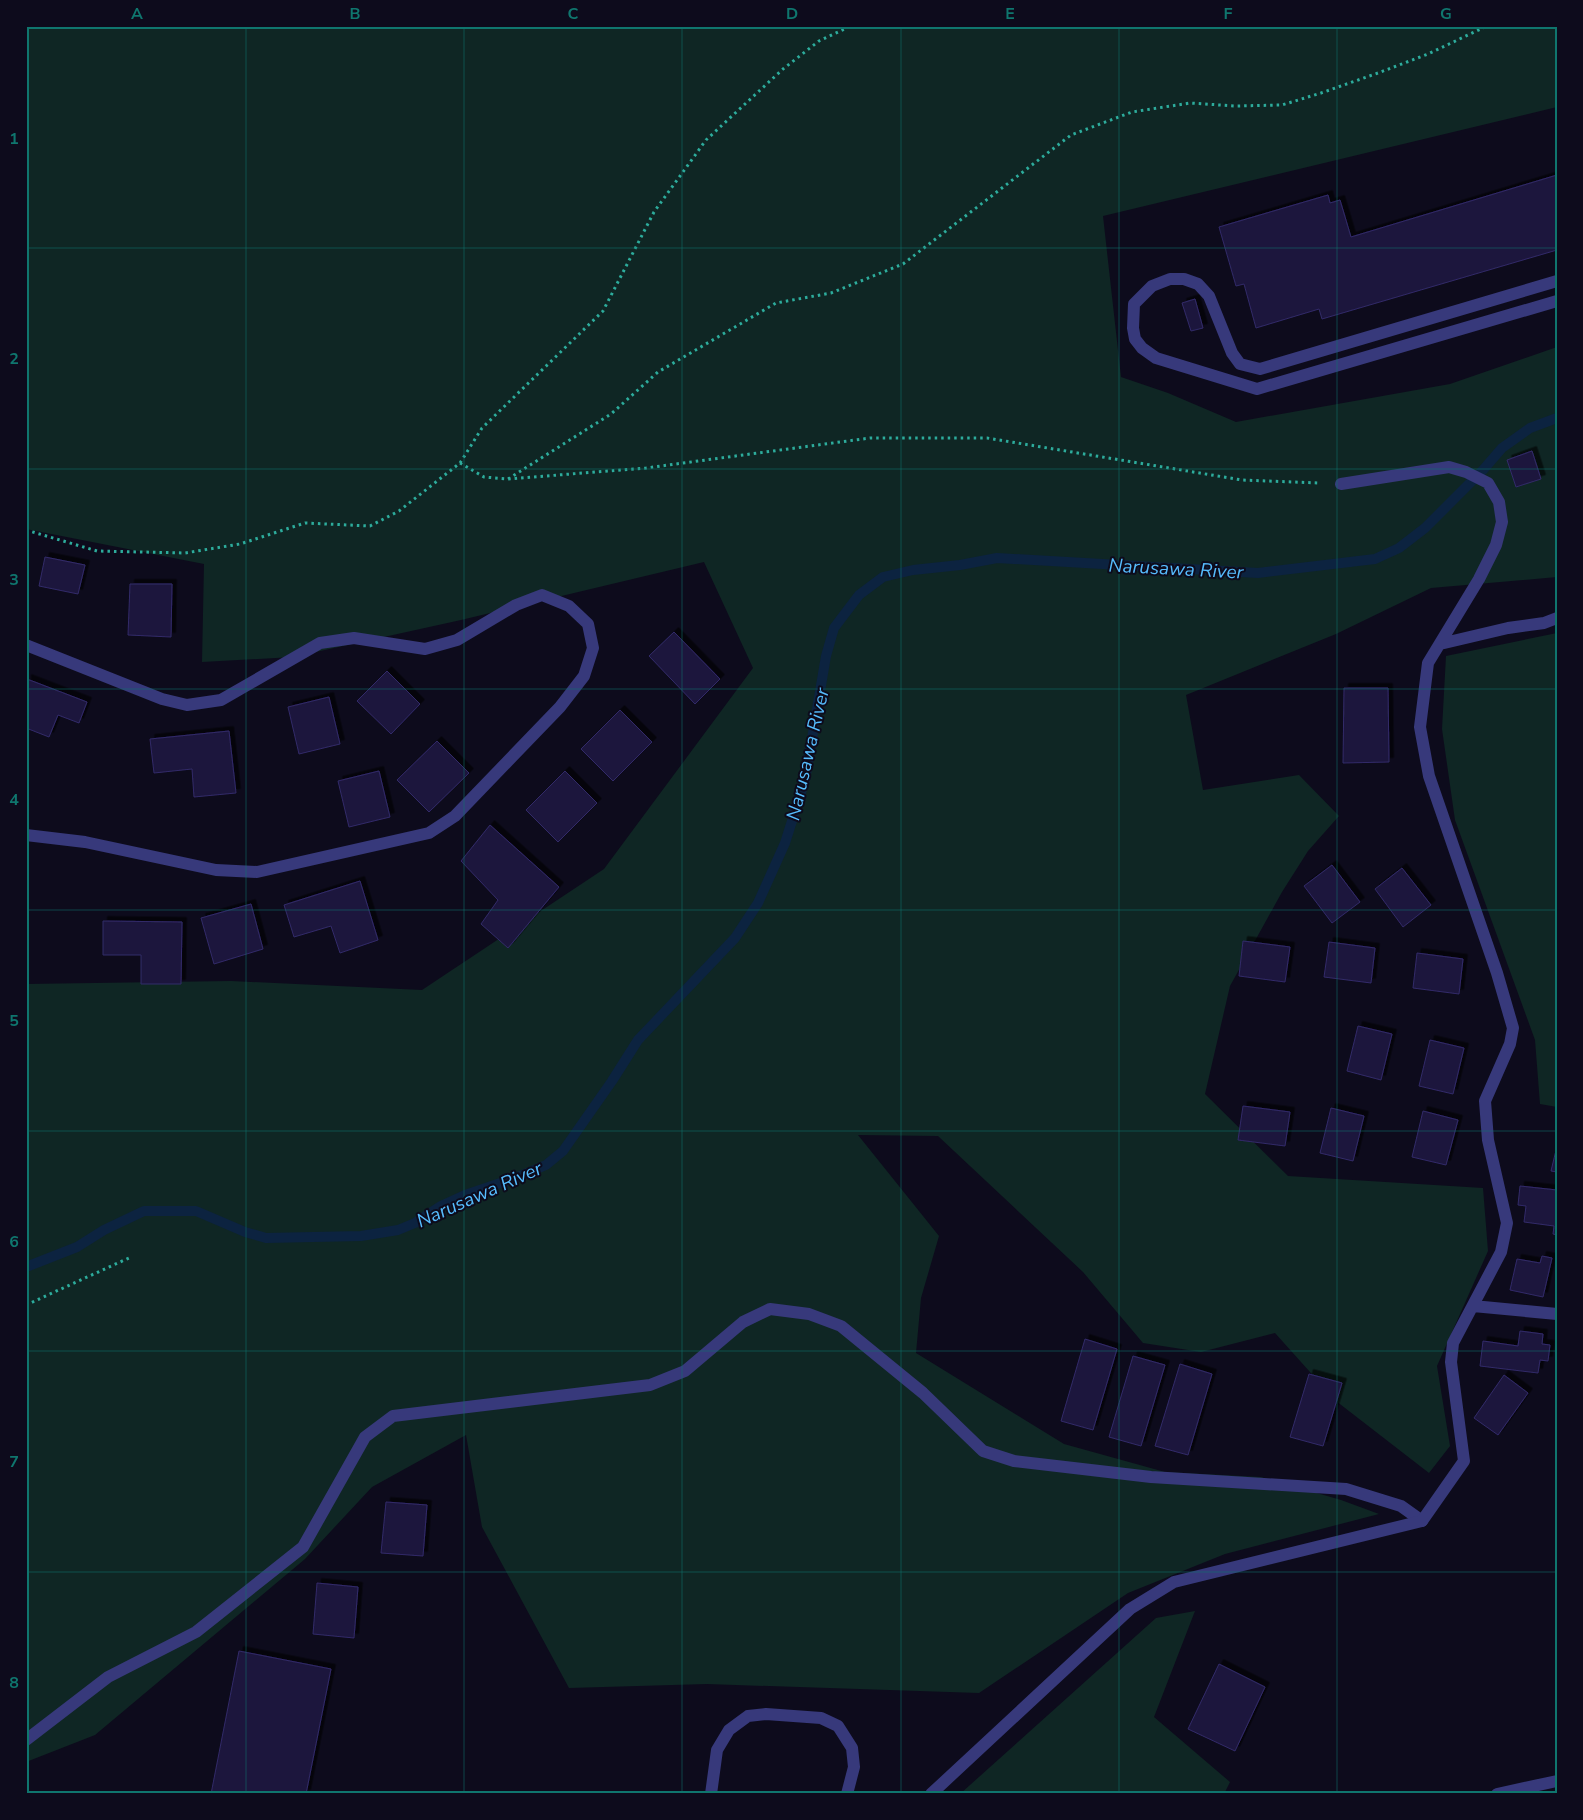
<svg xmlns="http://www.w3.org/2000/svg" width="1583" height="1820" font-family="'Nunito Sans',sans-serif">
  <defs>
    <filter id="shadow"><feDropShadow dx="4.5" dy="-4.5" stdDeviation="0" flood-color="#0009"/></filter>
  </defs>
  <rect width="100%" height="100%" fill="#0d0b1c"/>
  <path fill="#0f2624" d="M26 26H1557V107L1103 216 1121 377 1168 393 1236 422 1450 384 1557 347V577L1431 588 1336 634 1186 695 1203 790 1299 775 1339 816 1308 851 1282 892 1230 986 1205 1094 1288 1176 1483 1188 1488 1251 1437 1366 1450 1446 1429 1473 1336 1401 1275 1333 1201 1352 1143 1343 1083 1272 938 1136 858 1135 939 1236 921 1298 916 1353 1064 1444 1165 1472 1261 1477 1341 1500 1379 1514 1225 1554 1128 1593 979 1693 707 1684 569 1688 482 1527 466 1435 372 1487 305 1559 95 1735 26 1762V984L231 981 422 990 604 869 753 668 704 562 461 620 293 657 202 662 204 564 26 529Z
    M1557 633V1107L1540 1104 1535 1040 1455 820 1442 729 1446 656Z
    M1195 1611 1154 1717 1230 1782 1224 1794H960L1156 1618Z"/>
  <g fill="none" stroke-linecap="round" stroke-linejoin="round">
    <path stroke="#0c2340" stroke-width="10" d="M26 1267 77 1247 104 1230 144 1211H196L245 1232 266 1238 361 1236 398 1230 415 1223 441 1206 465 1195 515 1178 546 1165 563 1151 612 1081 638 1040 735 938 758 903 785 843 805 780 826 656 834 628 859 595 883 577 913 570 960 565 997 558 1258 573 1375 559 1399 548 1425 528 1483 470 1502 448 1530 428 1557 418"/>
  </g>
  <path fill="#1d183d" stroke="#322a69" filter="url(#shadow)" d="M1557 175V250L1322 319 1319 309 1256 328 1244 284 1236 286 1219 227 1328 195 1330 203 1340 200 1351 237Z
    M1195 299 1203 328 1191 331 1182 303Z
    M1532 451 1541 479 1516 487 1507 460Z
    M45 557 85 565 78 594 39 586Z
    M130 584H172L171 637 128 635Z
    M674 632 720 679 695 704 649 656Z
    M387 671 420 704 391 734 357 701Z
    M27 679 87 702 79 723 58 715 49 737 26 728Z
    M1344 688H1388L1389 762 1343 763Z
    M329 697 340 744 299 754 288 707Z
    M620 710 652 742 613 781 581 749Z
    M229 731 236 793 194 797 192 769 154 773 150 739Z
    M437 741 469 773 429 812 397 780Z
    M379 771 390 817 349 827 338 781Z
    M565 771 597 803 558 842 526 810Z
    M490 825 559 887 508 948 481 924 498 900 461 861Z
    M1332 865 1360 902 1332 923 1304 886Z
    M1402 868 1431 905 1403 927 1375 889Z
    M360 881 378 940 340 953 331 926 294 937 284 905Z
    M251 904 263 949 214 964 201 918Z
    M103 921 182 922 181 984H141V955H103Z
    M1243 941 1290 947 1285 982 1239 976Z
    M1329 942 1375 948 1371 983 1324 977Z
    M1417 953 1463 959 1459 994 1413 988Z
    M1358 1026 1392 1034 1381 1080 1347 1071Z
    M1430 1040 1464 1048 1453 1094 1419 1086Z
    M1243 1106 1290 1112 1285 1146 1238 1140Z
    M1331 1108 1364 1116 1353 1161 1320 1153Z
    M1423 1111 1458 1120 1446 1165 1412 1157Z
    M1557 1146V1172L1551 1171Z
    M1520 1186 1557 1190V1235L1553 1234 1554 1226 1524 1222 1526 1206 1518 1205Z
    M1542 1256 1552 1258 1543 1297 1510 1290 1517 1259 1540 1263Z
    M1520 1331 1543 1334 1542 1344 1550 1345 1548 1361 1540 1360 1538 1373 1480 1366 1483 1341 1518 1346Z
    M1085 1339 1117 1349 1093 1430 1061 1421Z
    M1133 1356 1165 1365 1141 1446 1109 1437Z
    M1180 1364 1212 1374 1188 1455 1155 1446Z
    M1309 1374 1342 1383 1323 1446 1290 1437Z
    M1504 1375 1528 1393 1498 1435 1474 1418Z
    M386 1502 427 1505 423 1556 381 1553Z
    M317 1583 358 1587 354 1638 313 1634Z
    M239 1651 331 1669 306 1794H211Z
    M1219 1664 1265 1687 1235 1751 1188 1729Z"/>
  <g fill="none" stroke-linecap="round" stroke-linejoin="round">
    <path stroke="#2dac9c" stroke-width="3" stroke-dasharray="2.5 4" stroke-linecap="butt" d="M460 463 484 477 508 479 646 468 870 438H987L1242 480 1318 483
      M508 479 611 414 658 372 776 303 831 293 903 264 1071 135 1132 112 1190 103 1235 106 1282 105 1321 93 1378 73 1428 54 1487 26
      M26 530 97 551 185 553 240 544 305 523 370 526 399 511 460 463 482 428 603 311 654 212 706 140 783 69 819 41 851 26
      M26 1305 131 1257"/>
    <path stroke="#37397b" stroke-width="12" d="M1557 281 1260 369 1240 364 1232 353 1209 296 1198 284 1184 279H1170L1152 286 1134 304 1133 328 1135 339 1142 348 1156 358 1257 389 1557 301
      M26 1740 108 1677 196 1632 303 1547 365 1437 393 1416 650 1385 685 1371 743 1322 770 1309 809 1314 841 1326 923 1393 983 1451 1014 1461 1151 1477 1346 1489 1401 1506 1422 1521
      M711 1794 717 1750 729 1730 748 1716 766 1714 821 1718 838 1726 852 1748 854 1767 847 1794"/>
    <path stroke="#37397b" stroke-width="12" d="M1440 644 1508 628 1544 623 1557 618
      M26 645 162 699 187 705 221 700 320 643 354 638 425 649 457 640 516 605 542 595 569 606 588 624 593 648 584 676 560 707 455 816 429 833 257 872 216 870 85 842 26 835
      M1473 1306 1557 1314
      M931 1794 1130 1609 1174 1582 1422 1521 1464 1461 1451 1362 1453 1343 1501 1252 1507 1223 1488 1140 1485 1101 1510 1044 1513 1028 1497 973 1429 776 1420 727 1428 663 1479 579 1496 545 1502 522 1499 502 1488 483 1466 472 1449 467 1341 484
      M1497 1794 1557 1781"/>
  </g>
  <path fill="none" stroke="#0f766e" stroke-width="1" stroke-opacity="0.55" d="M246 26V1794M464 26V1794M682 26V1794M901 26V1794M1119 26V1794M1337 26V1794M26 248H1557M26 469H1557M26 689H1557M26 910H1557M26 1131H1557M26 1351H1557M26 1572H1557"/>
  <g text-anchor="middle" stroke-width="4" stroke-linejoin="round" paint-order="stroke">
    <g font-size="19" font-style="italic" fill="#56bcfd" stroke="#0d0b1c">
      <text transform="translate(1176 568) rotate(3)" y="7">Narusawa River</text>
      <text transform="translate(807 754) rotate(-77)" y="7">Narusawa River</text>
      <text transform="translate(479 1194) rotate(-24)" y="7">Narusawa River</text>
    </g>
  </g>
  <rect width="1583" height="1820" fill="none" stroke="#0d0b1c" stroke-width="55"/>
  <rect x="28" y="28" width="1528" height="1764" fill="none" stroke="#0f766e" stroke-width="2"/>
  <g font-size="16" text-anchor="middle" font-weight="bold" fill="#0f766e">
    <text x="137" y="19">A</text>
    <text x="355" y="19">B</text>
    <text x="573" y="19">C</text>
    <text x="792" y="19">D</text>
    <text x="1010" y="19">E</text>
    <text x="1228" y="19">F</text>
    <text x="1446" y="19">G</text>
    <text x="14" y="144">1</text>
    <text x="14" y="364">2</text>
    <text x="14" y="585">3</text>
    <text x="14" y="805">4</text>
    <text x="14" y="1026">5</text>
    <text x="14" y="1247">6</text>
    <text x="14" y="1467">7</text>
    <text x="14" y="1688">8</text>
  </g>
</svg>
